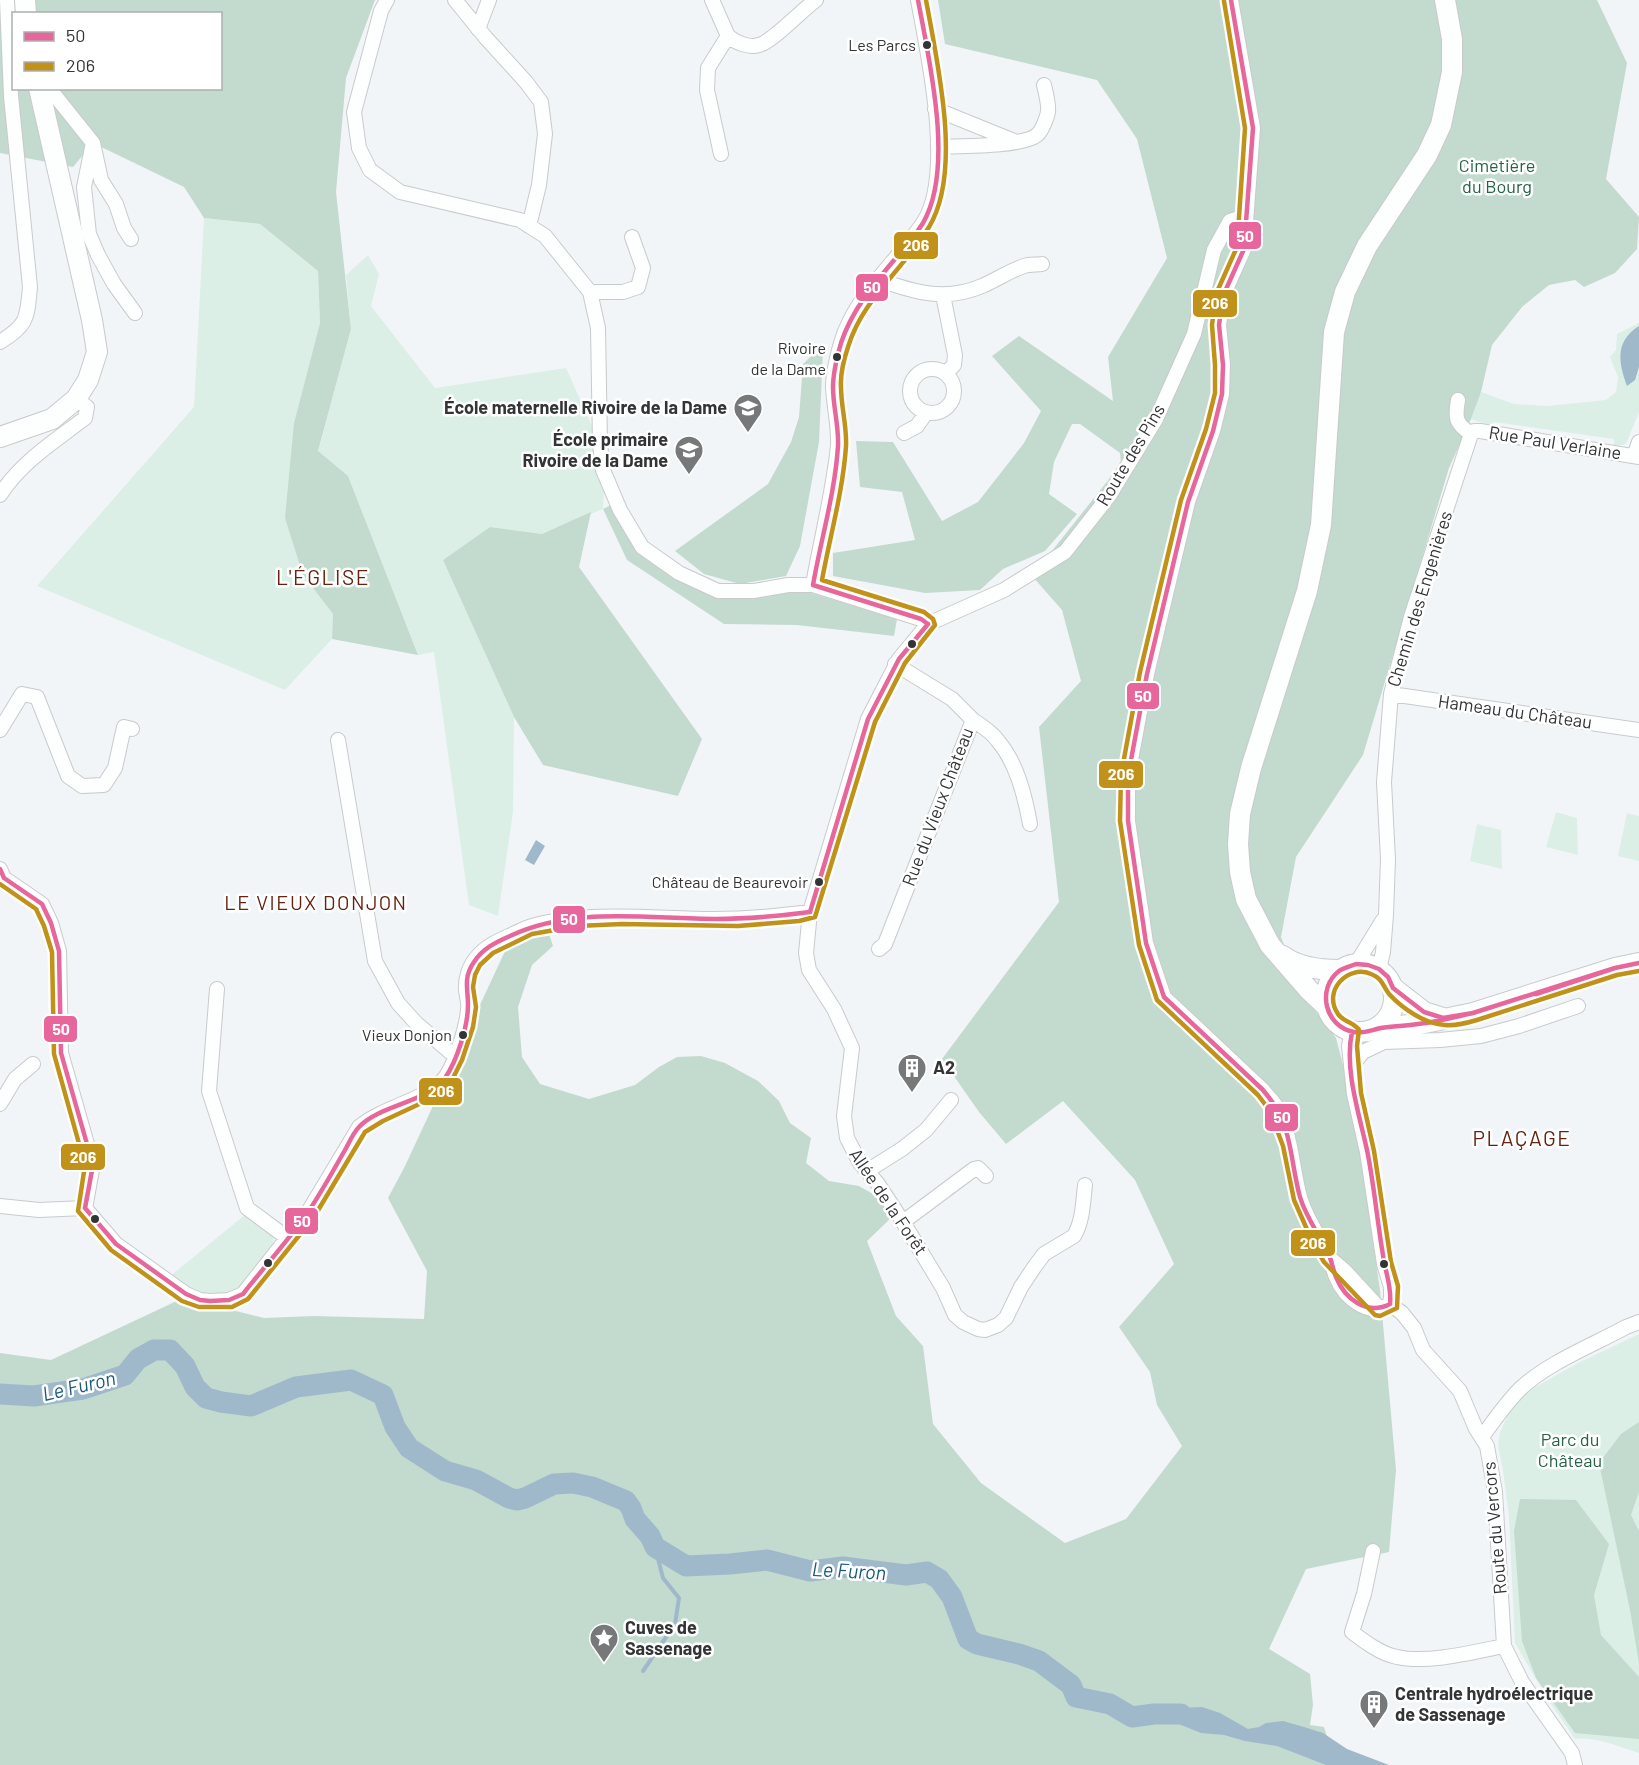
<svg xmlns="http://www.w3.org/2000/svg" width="1639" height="1765" font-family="Barlow,sans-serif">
  <rect width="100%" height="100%" fill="#f2f5f8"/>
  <path fill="#dbefe6" d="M204 218 260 224 318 271 320 323 294 423 303 575 333 614 332 639 285 690 37 586 194 407Z
    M368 255 379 274 371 306 435 388 566 368 592 426 604 491 603 509 542 534 490 527 443 560 514 717 513 812 498 916 469 905 434 652 418 655 348 476 318 452 351 329 346 275Z
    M1639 323V412L1626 444 1614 447V439L1494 422 1489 425 1471 419 1481 392 1514 404 1547 406 1606 400 1616 392 1618 377 1610 357 1616 350 1617 334Z
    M1556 812 1577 818 1578 855 1546 847Z
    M1627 813 1639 816V861L1618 856Z
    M1477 824 1501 830 1502 869 1470 861Z
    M246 1214 274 1236 273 1244 250 1279 233 1295 205 1297 168 1278Z
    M1639 1334V1753C1618 1747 1597 1736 1575 1739L1547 1698 1515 1643 1509 1517 1503 1471 1498 1445 1500 1432 1512 1406 1530 1390 1578 1363Z"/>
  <path fill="#c3dacf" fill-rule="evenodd" d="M0 0H375L346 78 336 192 351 329 318 451 348 476 418 655 332 639 333 614 303 575 285 518 294 423 320 323 318 271 260 224 204 218 184 187 93 143 73 167 0 153ZM14 14H220V88H14Z
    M938 0H1597L1627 63 1606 179 1639 217 1637 249 1615 273 1584 287 1575 280 1549 285 1522 307 1492 345 1481 392 1471 419 1449 468 1363 755 1296 857 1281 937 1305 997 1336 1038 1353 1103 1380 1290 1396 1470 1389 1552 1306 1569 1269 1649 1310 1674 1313 1705 1310 1725 1324 1727 1336 1765H0V1353L51 1360 183 1298 264 1318 314 1316 424 1319 427 1271 388 1198 405 1166 506 949 547 928 553 946 532 965 518 1007 522 1057 540 1084 589 1099 635 1085 659 1067 677 1057 701 1056 725 1063 758 1081 779 1101 790 1123 811 1138 806 1163 829 1181 859 1186 880 1198 890 1219 867 1241 896 1316 923 1346 933 1424 981 1483 1065 1543 1126 1519 1182 1446 1157 1405 1150 1372 1119 1327 1174 1264 1135 1180 1063 1101 1006 1144 979 1112 942 1059 1059 902 1039 727 1081 681 1062 610 1032 576 1121 464 1120 453 1080 424H1072L1054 462 1049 494 1077 514 1045 551 1003 569 980 590 925 593 833 576V553L915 540 902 492 860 487 856 441 893 442 942 521 978 502 1024 443 1041 411 992 356 1019 336 1113 401 1108 357 1167 258 1137 139 1097 80 945 44Z
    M823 349 819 442 800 546 786 576 740 584 704 574 675 551 768 484 791 442 799 417 803 364 817 350Z
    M611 505 638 550 724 595 808 592 897 619 894 636 797 625 724 624 627 560 603 509Z
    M591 512 579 567 702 739 678 796 543 765 514 717 443 560 490 527 542 534Z
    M1639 1422V1492L1631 1515 1639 1531V1663L1630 1610 1599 1463 1621 1434Z
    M1520 1499 1576 1500 1609 1544 1594 1595 1601 1635 1639 1677V1739L1575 1733 1536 1678 1522 1641 1514 1531Z"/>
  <path fill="#9fb9ca" d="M1639 326V367L1635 380 1627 386C1618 362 1615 341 1639 326Z
    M536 840 545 846 534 865 525 860Z
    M1202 1707 1220 1713 1248 1729 1259 1727 1266 1723 1283 1721 1304 1727 1323 1733 1347 1749 1389 1765H1326L1277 1746 1245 1741 1224 1735 1201 1733 1154 1714 1178 1708Z"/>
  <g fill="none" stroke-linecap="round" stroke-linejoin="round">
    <path stroke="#9fb9ca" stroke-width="4" d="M643 1671 675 1624 679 1598 663 1578 655 1547"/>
    <path stroke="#9fb9ca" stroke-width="21" d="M0 1394 34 1396 83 1389 125 1375 138 1359 154 1350H170L185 1366 195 1387 206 1398 221 1402 251 1406 296 1387 351 1380 383 1395 395 1427 409 1448 445 1471 476 1480 509 1498 517 1500 525 1498 554 1484 573 1483 592 1487 626 1501 631 1508 635 1519 650 1536 655 1547 686 1566 730 1564 767 1560 810 1571 843 1567 906 1575 927 1572 939 1579 952 1597 968 1639 977 1644 1019 1654 1039 1661 1071 1685 1076 1697 1110 1704 1132 1717 1154 1714H1181"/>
    <g stroke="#c8cacc" stroke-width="16">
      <path id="minor" d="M387 0 381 11 354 112 359 148 370 170 400 192 520 220 545 236 590 292 598 328 600 444 603 470 620 510 642 547 679 573 718 591H754L788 585H813L921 619 928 624
        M455 0 486 38 526 82 541 102 545 134 539 185 529 226
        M712 0 728 36 708 68 707 90 721 154
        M1231 0 1253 128 1244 249 1223 296 1219 325 1223 365 1222 394 1213 431 1188 502 1147 674 1128 776V821L1146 943 1164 997 1263 1090C1267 1096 1274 1101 1277 1108 1292 1136 1292 1168 1300 1197 1306 1218 1319 1237 1329 1255 1332 1262 1333 1270 1336 1277 1344 1297 1369 1319 1390 1304
        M478 29 489 0
        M728 36C736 43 749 48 759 45 772 42 803 9 816 0
        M49 88 93 143 101 180 116 204 124 228 131 239
        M935 109 1014 141
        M93 143 84 187 89 234 98 255 114 284 135 313
        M938 147C958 146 1026 147 1038 134 1042 130 1047 118 1048 112 1049 105 1046 93 1044 85
        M877 279C913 292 945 302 982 286 996 280 1009 271 1024 266 1030 264 1037 265 1042 264
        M590 292H623L638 287 643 268 632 237
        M943 295 955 355 954 365 946 373
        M0 342C28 325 27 318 30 287L11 96 7 0
        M910 391a22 22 0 1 1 44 0a22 22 0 1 1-44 0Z
        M1458 400C1455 418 1455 423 1471 434
        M904 433 917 426 926 413
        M1471 434 1474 431H1480L1639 457
        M1634 456 1639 442
        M0 495C21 462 55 441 85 418L87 407 76 399
        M813 585C821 539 833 493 838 446 839 427 834 407 833 387 833 373 837 357 841 343 855 295 896 263 923 223 955 176 928 54 918 0
        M1391 694 1639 730
        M973 720C982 726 992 732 998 741 1017 763 1025 796 1030 824
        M0 730 22 694 37 697 68 776 82 786 104 785 115 768 124 727 132 729
        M338 740 375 961 398 1003 416 1023 450 1052 456 1053
        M0 869 4 878 42 904 51 923 59 951 61 1053 93 1165 85 1208
        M879 949 885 944 973 720 952 699 895 664
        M1356 964 1383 920
        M1379 969 1383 952 1386 915 1388 859 1384 782 1391 694 1411 617 1471 434
        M217 989 209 1091 247 1208 286 1237
        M1352 1032 1349 1046 1354 1094 1367 1152 1384 1264 1391 1287V1296L1390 1304
        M1351 1067 1363 1052 1384 1042 1440 1040 1481 1036 1519 1026 1578 1006
        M0 1104 15 1079 33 1064
        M867 1171 902 1149 926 1130 951 1100
        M1085 1185C1083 1202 1083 1221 1074 1236L1044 1254 1035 1266 1021 1287 1006 1318 998 1325 985 1330 978 1329 963 1322 955 1315 943 1288 903 1222 878 1184 860 1163 847 1138 844 1116 852 1048 834 1009 809 970 806 953 810 912 868 719 899 659 928 624 1004 590 1065 552 1109 496 1156 419 1194 334 1214 250 1230 221 1246 216
        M0 1206 39 1210 85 1208
        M85 1208 116 1244 186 1294 200 1300 210 1301 229 1300 243 1294 308 1212 359 1127C383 1107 422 1101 442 1081 454 1069 467 1026 468 1009 469 1003 467 997 466 991 465 979 469 966 477 957 486 946 498 941 511 935 518 932 525 928 532 926 588 910 656 919 714 919 746 919 778 916 810 912
        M903 1222 974 1169 978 1168 986 1176
        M1331 1259 1345 1271 1380 1309
        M1390 1304 1402 1313 1414 1328 1423 1350 1460 1391 1476 1429 1487 1446 1495 1492 1504 1646 1522 1682 1572 1753 1575 1765
        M1482 1437C1494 1420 1506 1403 1520 1389 1547 1363 1593 1345 1626 1327L1639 1322
        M1373 1551 1364 1594 1352 1632C1365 1642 1381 1654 1397 1657 1427 1664 1474 1652 1504 1646"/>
    </g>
    <g stroke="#c8cacc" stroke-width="22">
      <path id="secondary" d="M25 0 26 14
        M0 437 52 419 76 399 88 380 97 352 92 320 39 88
        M1283 956C1299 968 1321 970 1340 970
        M1326 998a34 34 0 1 1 68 0a34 34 0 1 1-68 0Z
        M1393 988 1424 1012 1443 1018
        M1326 1006 1309 990 1270 945 1246 899 1240 872 1238 844 1240 814 1251 768 1307 591 1321 525 1334 332 1345 292 1367 246 1427 155 1441 125 1452 72V39L1445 0
        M1379 1028 1420 1024 1473 1013 1615 968 1639 963"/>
    </g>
    <use href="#minor" stroke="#fdfefe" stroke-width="14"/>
    <use href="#secondary" stroke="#fdfefe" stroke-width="20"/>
    <g stroke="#fff" stroke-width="9">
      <path id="bus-1" d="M1231 0 1253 128 1244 249 1223 296 1219 325 1223 365 1222 394 1213 431 1188 502 1147 674 1128 776V821L1146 943 1164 997 1263 1090C1271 1100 1278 1108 1283 1121 1292 1145 1293 1172 1300 1197 1306 1218 1320 1235 1329 1255 1332 1262 1333 1270 1336 1277 1345 1299 1367 1316 1390 1304
        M813 585C821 539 835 493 838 446 839 426 833 407 833 387 833 373 837 357 841 343 852 310 873 285 895 259 904 248 915 236 923 223 955 168 929 60 918 0
        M813 585 921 619 928 624
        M0 869 4 878 42 904 51 923 59 951 61 1053 93 1165 85 1208
        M810 912 868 719 899 659 928 624
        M1356 964 1368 965 1379 969 1388 977 1393 988 1424 1012 1443 1018 1473 1013C1455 1017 1436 1022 1418 1024 1406 1026 1393 1026 1381 1028 1371 1030 1364 1034 1354 1032 1325 1027 1316 989 1339 971 1343 968 1351 966 1356 964Z
        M1535 994 1615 968 1639 963
        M1536 994 1615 968 1639 963
        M1473 1013 1615 968
        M1473 1013 1615 968
        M1352 1032C1344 1069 1359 1113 1367 1150 1374 1184 1377 1220 1383 1255 1385 1272 1392 1286 1390 1304
        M85 1208 116 1244 186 1294 200 1300 210 1301 229 1300 243 1294C264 1267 288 1241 308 1212 321 1193 333 1171 345 1150 349 1143 353 1133 359 1127 379 1105 426 1103 445 1078 457 1061 468 1026 468 1005 468 988 463 978 474 962 482 949 496 942 510 936 574 906 647 919 715 919 747 919 779 916 810 912"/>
    </g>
    <g stroke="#fff" stroke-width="9">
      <path id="bus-2" d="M1224 1 1245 128 1237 247 1216 294 1212 325 1215 365V393L1206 429 1181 500 1140 672 1121 775 1120 821 1139 945 1157 1000 1258 1095 1270 1111 1283 1146 1294 1200 1313 1243 1324 1262 1375 1315 1380 1316 1397 1308 1398 1286 1391 1262 1374 1151 1361 1093 1357 1046 1359 1030C1354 1022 1343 1022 1338 1014 1322 991 1348 964 1371 974 1382 978 1383 986 1389 994 1403 1009 1425 1024 1445 1025 1456 1026 1467 1023 1477 1020L1617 975 1639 971
        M0 884 36 909 44 926 52 952 54 1054 85 1165 78 1211 111 1250 182 1301 199 1307H232L248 1299 314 1217 365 1132 383 1121 428 1100 447 1087 452 1080 462 1060 473 1027 476 1007 473 987 475 975 480 965 493 953 532 934 577 926 622 924 738 926 799 921 815 917 875 722 905 663 935 625 933 619 924 612 822 580C830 536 843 491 846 446 847 426 841 407 841 387 840 374 844 359 848 347 863 298 904 269 929 227 963 171 937 62 926 0"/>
    </g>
    <use href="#bus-1" stroke="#e7679c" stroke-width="4.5"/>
    <use href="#bus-2" stroke="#c0921a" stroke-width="4.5"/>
  </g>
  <defs>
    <g id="school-pin" transform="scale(1.5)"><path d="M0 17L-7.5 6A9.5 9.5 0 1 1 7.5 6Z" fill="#76787a" stroke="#fff"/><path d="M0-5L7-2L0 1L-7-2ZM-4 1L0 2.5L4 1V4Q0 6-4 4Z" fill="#fff"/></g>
    <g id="building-pin" transform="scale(1.5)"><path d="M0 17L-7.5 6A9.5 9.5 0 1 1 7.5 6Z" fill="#76787a" stroke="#fff"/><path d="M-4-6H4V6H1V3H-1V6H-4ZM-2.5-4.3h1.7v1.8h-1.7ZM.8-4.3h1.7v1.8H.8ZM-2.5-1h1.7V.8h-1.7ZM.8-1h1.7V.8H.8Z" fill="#fff"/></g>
    <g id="sight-pin" transform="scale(1.5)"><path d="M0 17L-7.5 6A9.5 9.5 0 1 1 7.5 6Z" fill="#76787a" stroke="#fff"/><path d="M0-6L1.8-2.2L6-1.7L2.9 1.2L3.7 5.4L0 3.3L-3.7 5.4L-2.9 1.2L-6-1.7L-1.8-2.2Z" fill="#fff"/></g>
  </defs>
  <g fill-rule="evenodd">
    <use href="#school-pin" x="748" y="408"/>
    <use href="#school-pin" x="689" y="450"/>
    <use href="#building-pin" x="912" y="1068"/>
    <use href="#sight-pin" x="604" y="1638"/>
    <use href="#building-pin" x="1374" y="1704"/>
  </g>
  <g fill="#333436" stroke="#fff" stroke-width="2">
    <circle cx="927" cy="45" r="5"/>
    <circle cx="837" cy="357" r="5"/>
    <circle cx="912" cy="644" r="5"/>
    <circle cx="819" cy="882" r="5"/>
    <circle cx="463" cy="1035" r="5"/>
    <circle cx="95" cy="1219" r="5"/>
    <circle cx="268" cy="1263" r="5"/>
    <circle cx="1384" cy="1264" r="5"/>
  </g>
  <g text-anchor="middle" stroke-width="5" stroke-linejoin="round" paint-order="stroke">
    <g font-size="16" fill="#333436" stroke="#fff" text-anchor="end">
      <text x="916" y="51">Les Parcs</text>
      <text x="826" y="354">Rivoire<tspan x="826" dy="21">de la Dame</tspan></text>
      <text x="808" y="888">Château de Beaurevoir</text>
      <text x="452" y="1041">Vieux Donjon</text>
    </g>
    <g font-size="18" fill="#246346" stroke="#fff">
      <text x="1497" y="172">Cimetière<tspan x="1497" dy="21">du Bourg</tspan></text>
      <text x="1570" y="1446">Parc du<tspan x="1570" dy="21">Château</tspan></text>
    </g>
    <g font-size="18" font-weight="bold" fill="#333436" stroke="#fff" text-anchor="start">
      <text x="727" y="414" text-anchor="end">École maternelle Rivoire de la Dame</text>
      <text x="668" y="446" text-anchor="end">École primaire<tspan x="668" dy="21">Rivoire de la Dame</tspan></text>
      <text x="933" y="1074">A2</text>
      <text x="625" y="1634">Cuves de<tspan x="625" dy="21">Sassenage</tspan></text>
      <text x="1395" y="1700">Centrale hydroélectrique<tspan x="1395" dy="21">de Sassenage</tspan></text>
    </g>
    <g font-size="18" fill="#333436" stroke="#fff">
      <text transform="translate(1555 443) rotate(9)" y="6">Rue Paul Verlaine</text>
      <text transform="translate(1131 455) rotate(-59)" y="6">Route des Pins</text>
      <text transform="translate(1420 599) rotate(-73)" y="6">Chemin des Engenières</text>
      <text transform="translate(1515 712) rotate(8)" y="6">Hameau du Château</text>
      <text transform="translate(938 807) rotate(-69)" y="6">Rue du Vieux Château</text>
      <text transform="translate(888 1202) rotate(56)" y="6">Allée de la Forêt</text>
      <text transform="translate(1495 1528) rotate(-95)" y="6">Route du Vercors</text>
    </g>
    <g font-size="20" letter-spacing="1.5" fill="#652311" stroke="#fff">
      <text x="316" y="910">LE VIEUX DONJON</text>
    </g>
    <g font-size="20" font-style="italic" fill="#1a597a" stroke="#fff">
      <text transform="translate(79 1386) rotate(-13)" y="7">Le Furon</text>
      <text transform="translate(849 1571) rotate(3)" y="7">Le Furon</text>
    </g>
    <g font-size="21" letter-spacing="1.5" fill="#652311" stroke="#fff">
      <text x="323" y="585">L'ÉGLISE</text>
      <text x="1522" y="1146">PLAÇAGE</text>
    </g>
  </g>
  <g stroke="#fff" stroke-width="2">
    <rect x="1228" y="221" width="34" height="29" rx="6" fill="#e7679c"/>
    <rect x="893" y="231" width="46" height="29" rx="6" fill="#c0921a"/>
    <rect x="855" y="273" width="34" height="29" rx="6" fill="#e7679c"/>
    <rect x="1192" y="289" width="46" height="29" rx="6" fill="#c0921a"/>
    <rect x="1126" y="682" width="34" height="28" rx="6" fill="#e7679c"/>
    <rect x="1098" y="760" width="46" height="29" rx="6" fill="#c0921a"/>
    <rect x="552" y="905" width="34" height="29" rx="6" fill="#e7679c"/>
    <rect x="43" y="1015" width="35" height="28" rx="6" fill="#e7679c"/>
    <rect x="418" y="1077" width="45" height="29" rx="6" fill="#c0921a"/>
    <rect x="1264" y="1103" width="35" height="29" rx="6" fill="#e7679c"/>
    <rect x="60" y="1143" width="46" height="28" rx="6" fill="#c0921a"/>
    <rect x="284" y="1207" width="35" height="28" rx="6" fill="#e7679c"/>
    <rect x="1290" y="1229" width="46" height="28" rx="6" fill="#c0921a"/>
  </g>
  <g font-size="16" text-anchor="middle" font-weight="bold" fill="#fff">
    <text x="1245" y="242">50</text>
    <text x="916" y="251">206</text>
    <text x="872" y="293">50</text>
    <text x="1215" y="309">206</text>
    <text x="1143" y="702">50</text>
    <text x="1121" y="780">206</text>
    <text x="569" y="925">50</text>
    <text x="61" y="1035">50</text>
    <text x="441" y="1097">206</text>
    <text x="1282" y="1123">50</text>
    <text x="83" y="1163">206</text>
    <text x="302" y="1227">50</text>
    <text x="1313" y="1249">206</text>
  </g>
  <rect x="12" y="12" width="210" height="78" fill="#ffffff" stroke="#adaeaf" stroke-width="1.5"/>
  <rect x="24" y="32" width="30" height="9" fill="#e7679c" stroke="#adaeaf" stroke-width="1.5"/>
  <text x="66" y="42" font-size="18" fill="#333436">50</text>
  <rect x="24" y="62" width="30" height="9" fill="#c0921a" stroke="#adaeaf" stroke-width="1.5"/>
  <text x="66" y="72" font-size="18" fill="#333436">206</text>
</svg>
